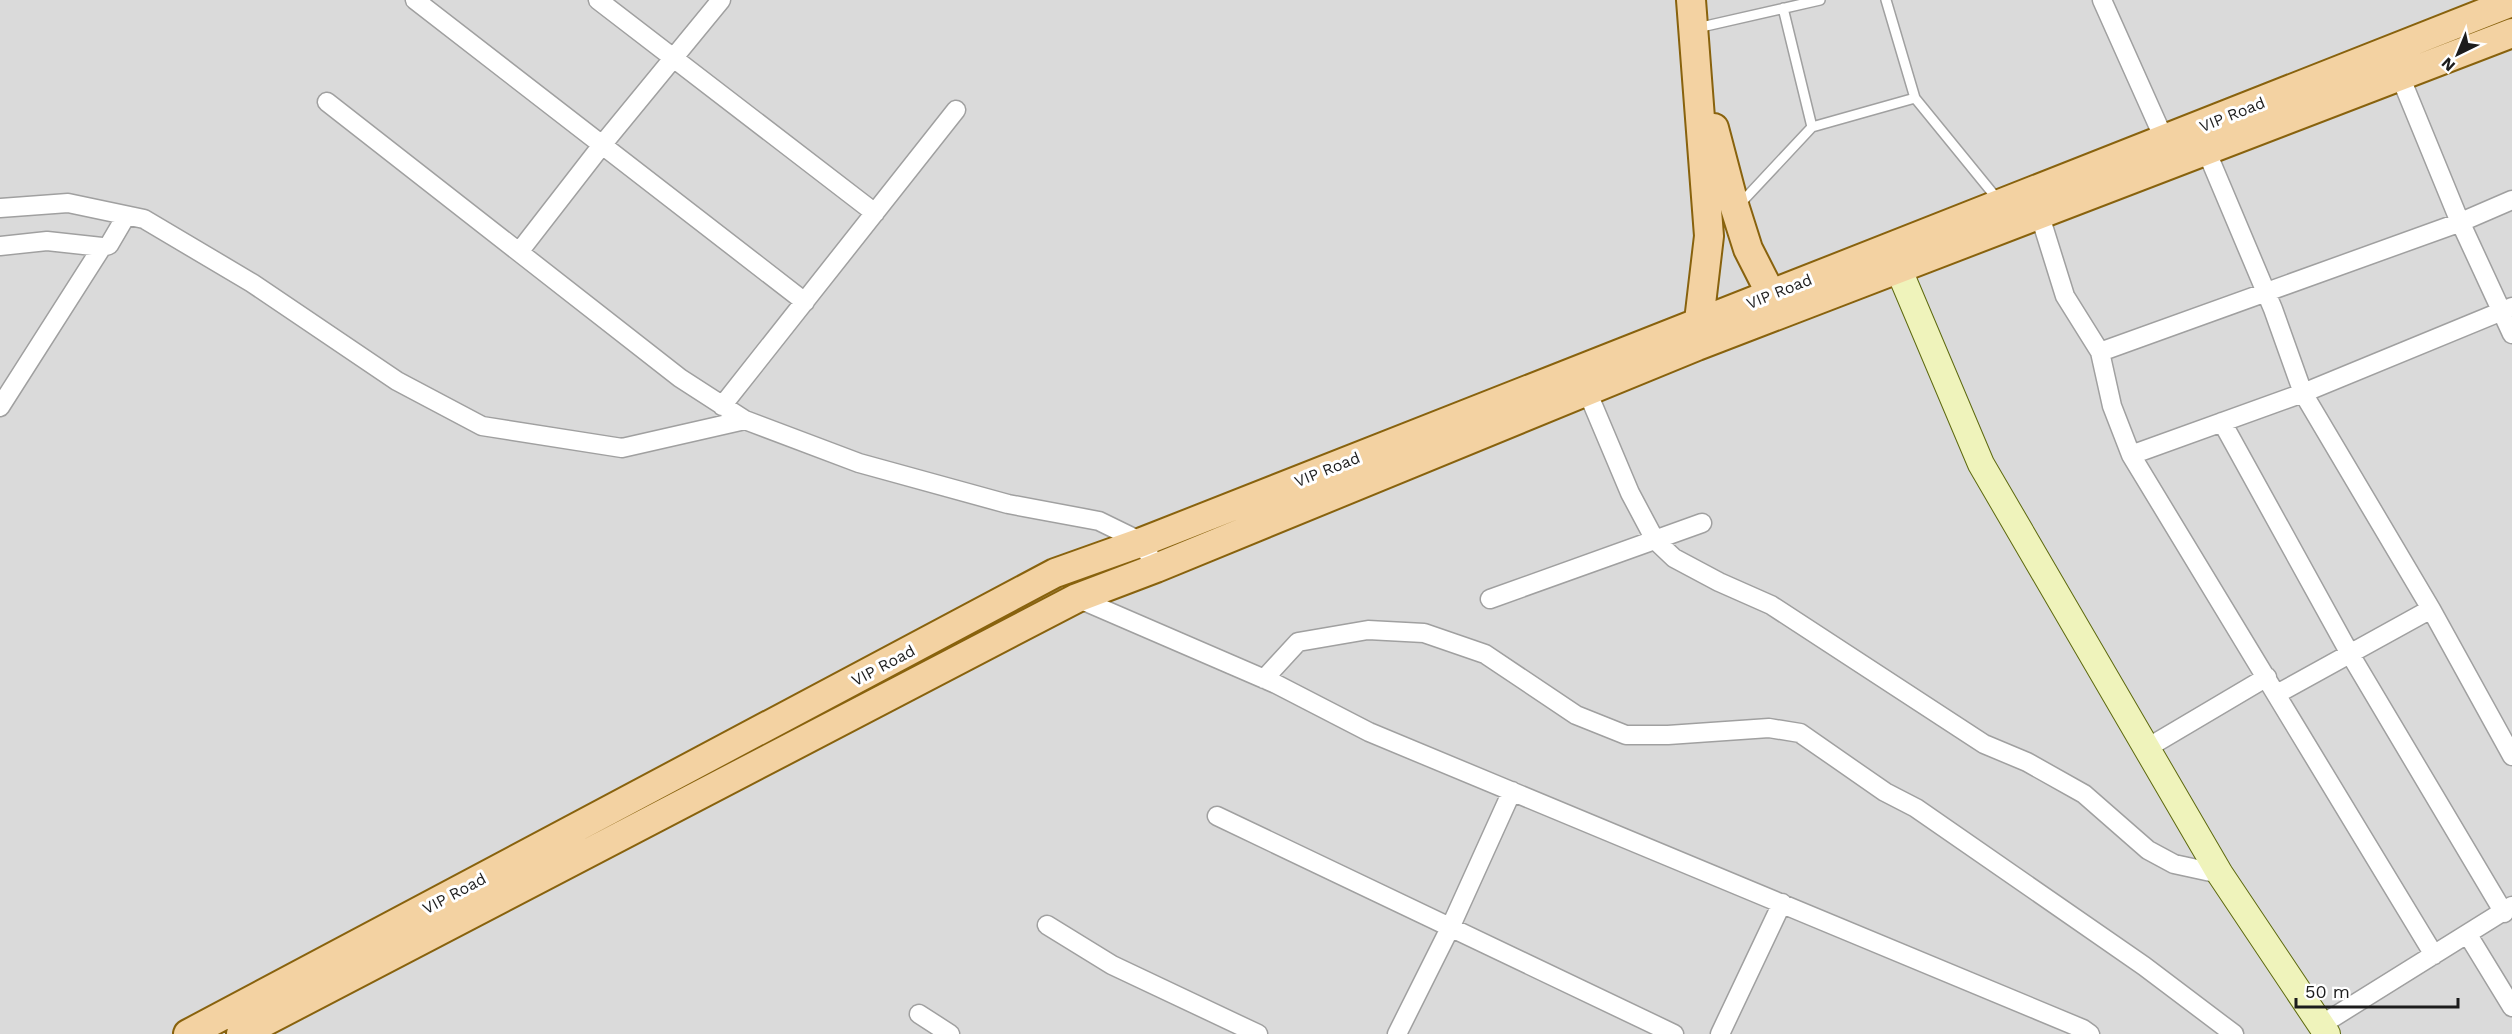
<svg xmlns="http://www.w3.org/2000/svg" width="2512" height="1034" font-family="'Work Sans',sans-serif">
  <rect width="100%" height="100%" fill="#edeae3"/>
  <path fill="#dadada" d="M0 0H2512V1034H0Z"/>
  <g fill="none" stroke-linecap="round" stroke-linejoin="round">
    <g stroke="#a0a0a0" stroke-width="12">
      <path id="service" d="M1886 0 1915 98 1999 201
        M1783 8 1812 127
        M1697 28 1820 0
        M1739 205 1812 127 1915 98"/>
    </g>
    <g stroke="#a0a0a0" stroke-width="21">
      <path id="minor" d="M415 0 805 302
        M598 0 875 213
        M2102 0 2165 141
        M2400 76 2457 215 2512 334
        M327 102 680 378 745 420 859 463 1008 504 1099 521 1142 542 1156 568
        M2206 150 2273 309 2303 393 2431 609 2512 756
        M0 208 68 203 144 219 252 283 397 381 482 426 622 448 745 420
        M2040 216 2065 296 2100 352 2112 406 2131 455 2434 955
        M0 246 47 241 102 247 109 245 126 216
        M519 252 602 145 721 0
        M2100 352 2461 222 2512 200
        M1587 391 1630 493 1655 540 1674 558 1719 582 1771 605 1984 744 2027 762 2084 794 2148 850 2174 864 2220 874
        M722 406 956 110
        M0 407 102 247
        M2222 422 2350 654 2504 913
        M2131 455 2303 393 2512 307
        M1077 598 1276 684 1369 732 2083 1029 2090 1034
        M1490 599 1702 523
        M1264 679 1298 642 1368 630 1424 633 1485 654 1576 715 1626 735H1668L1769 728 1800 733 1885 792 1916 808 2144 966 2234 1034
        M2277 694 2431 609
        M2147 748 2267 677
        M1217 816 1674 1034
        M1047 925 1112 965 1258 1034
        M2468 935 2512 1007
        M919 1014 950 1034
        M2321 1025 2512 906
        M1397 1034 1450 928 1512 791
        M1720 1034 1782 903"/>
    </g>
    <g stroke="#5d690e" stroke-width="28">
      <path id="secondary" d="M1892 249 1899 270 1981 464 2220 874 2327 1034"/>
    </g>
    <g stroke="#88620d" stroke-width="32">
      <path id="primary" d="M1691 0 1709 236 1697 338
        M1714 128 1735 208 1748 249 1780 312
        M188 1034 1055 573 1142 542 2512 2
        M241 1034 1077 598 1156 568 1697 346 2512 33"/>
    </g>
    <use href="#service" stroke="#fff" stroke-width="9"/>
    <use href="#minor" stroke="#fff" stroke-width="18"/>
    <use href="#secondary" stroke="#eff3bb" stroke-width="26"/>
    <use href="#primary" stroke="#f3d2a2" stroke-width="28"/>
  </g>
  <g text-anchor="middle" stroke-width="6" stroke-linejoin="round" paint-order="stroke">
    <g font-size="16" fill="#1c1c1c" stroke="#fff">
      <text transform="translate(2232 114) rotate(-22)" y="6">VIP Road</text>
      <text transform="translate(1779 291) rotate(-22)" y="6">VIP Road</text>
      <text transform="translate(1327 469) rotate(-22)" y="6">VIP Road</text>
      <text transform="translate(883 665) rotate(-28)" y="6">VIP Road</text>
      <text transform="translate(454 893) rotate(-28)" y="6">VIP Road</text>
    </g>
  </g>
  <g transform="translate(2458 54) rotate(223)" stroke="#ffffff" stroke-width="4.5" paint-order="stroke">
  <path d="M0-4.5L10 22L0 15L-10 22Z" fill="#1c1c1c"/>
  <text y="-9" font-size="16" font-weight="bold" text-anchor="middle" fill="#1c1c1c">N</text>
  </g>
  <path d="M2296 998v9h162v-9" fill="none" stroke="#1c1c1c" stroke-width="3"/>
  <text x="2305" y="998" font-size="18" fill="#1c1c1c" stroke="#ffffff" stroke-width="4.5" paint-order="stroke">50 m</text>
</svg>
